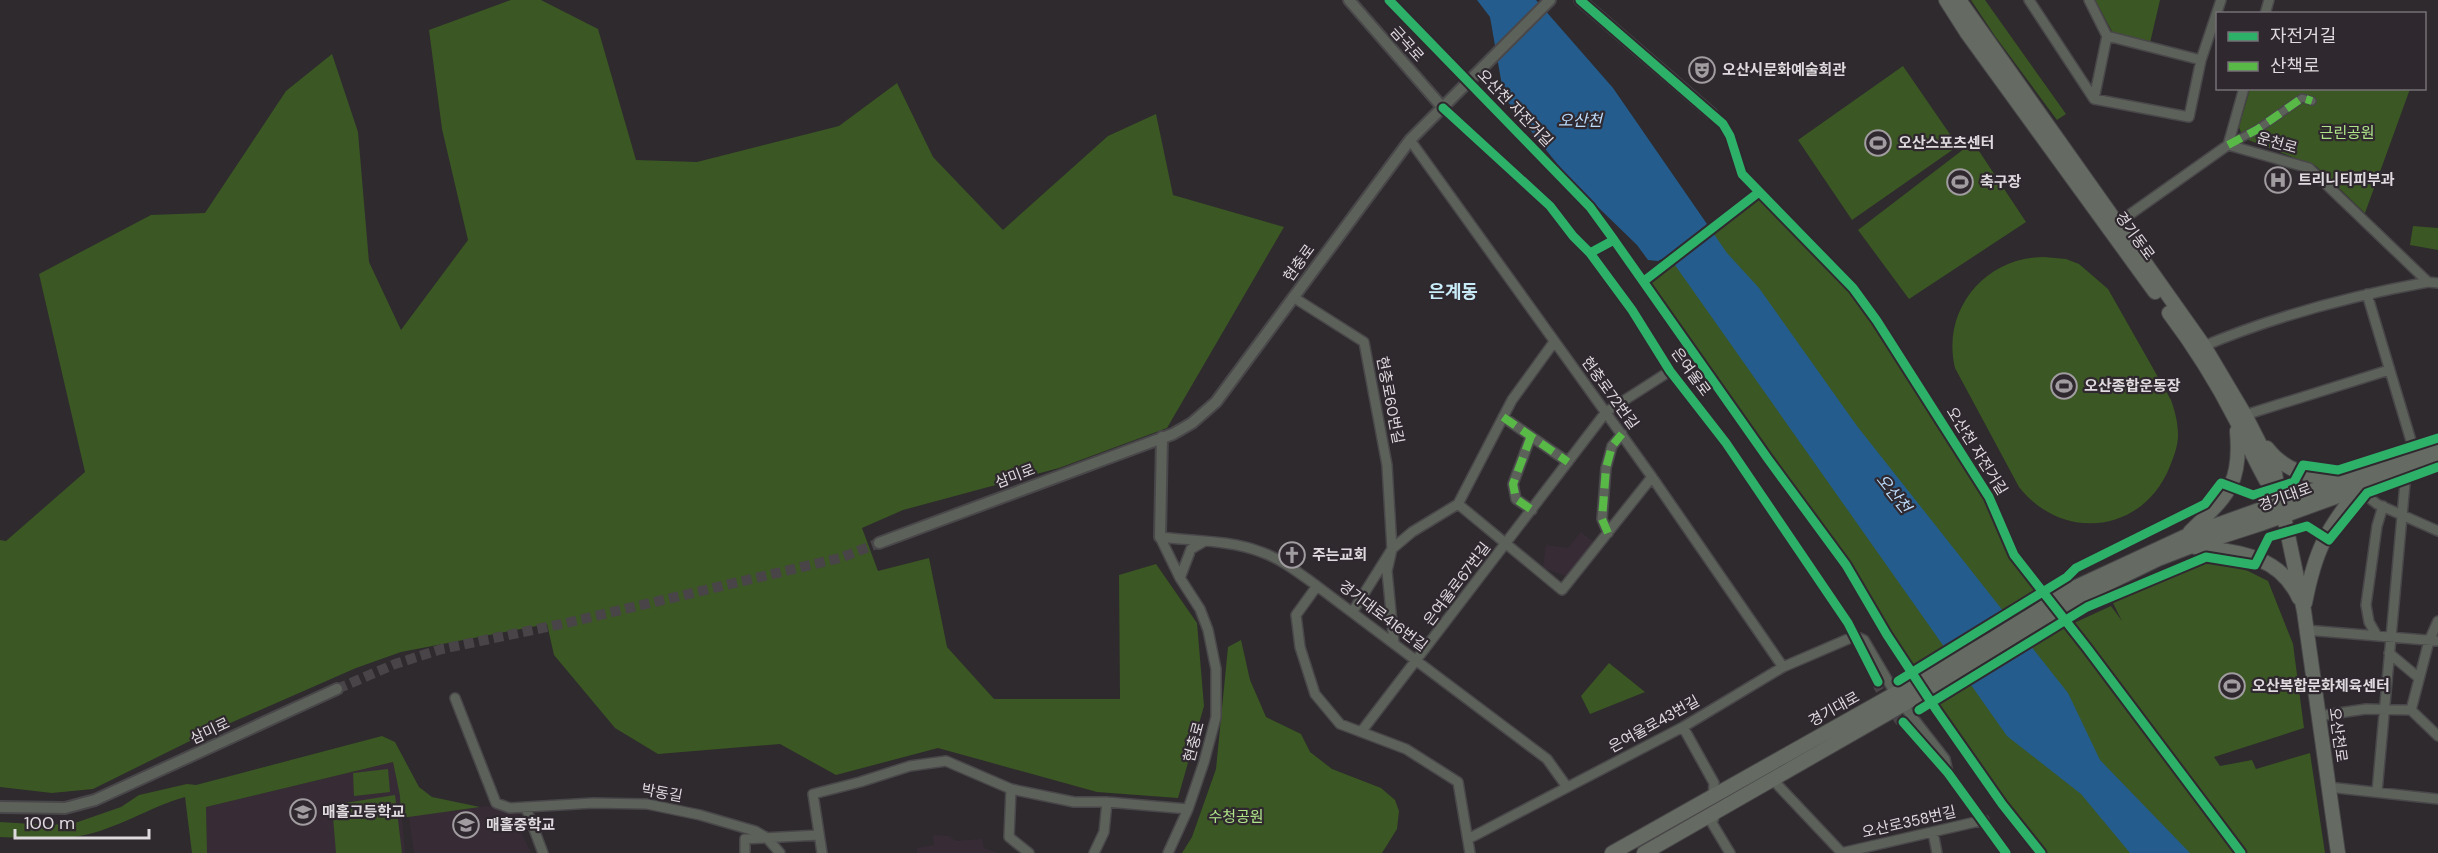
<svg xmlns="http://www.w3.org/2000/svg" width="2438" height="853" font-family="'DM Sans','Noto Sans KR',sans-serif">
  <rect width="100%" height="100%" fill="#2e2a2e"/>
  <path fill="#372c36" d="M1581 532 1596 544 1570 577 1543 568 1546 545 1568 548Z
    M393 762 400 796 405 853H207L206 807Z
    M488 806 519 815 522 834 531 853H414L409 816Z
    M933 835 949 836 956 841 982 839 984 848 998 853H917V848L934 845Z"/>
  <path fill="#3b5723" d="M511 0H541L598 29 636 160 697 162 839 126 897 83 933 157 1003 230 1108 136 1156 114 1173 195 1284 227 1167 428 1059 468 903 510 862 528 878 571 929 558 947 647 994 699H1120L1119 575 1156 564 1197 623 1204 706 1178 798 1097 792 938 748 836 775 780 744 658 754 615 728 554 655 547 624 401 652 356 668 196 738 93 789 52 793 0 787V540L6 541 85 472 39 274 151 215 205 213 286 91 332 54 358 132 369 262 401 330 468 240 442 129 429 30Z
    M1971 0H1985L2066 114 2057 120 1995 36Z
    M2095 0H2160L2150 43 2114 35Z
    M1903 66 1958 146 1852 220 1798 140Z
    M2250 89H2410L2365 213 2316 166 2243 138 2239 127Z
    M1973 142 2026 222 1909 299 1858 230Z
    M1759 192 1853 288 1877 321 1989 497 2014 555 2195 792 2074 623 2111 606 2122 621 2113 603 2196 562H2230L2268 581 2293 644 2304 728 2214 757 2220 766 2252 760 2256 769 2310 753 2325 853H2041L2002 804 1937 711 1887 635 1846 565 1690 349 1644 281Z
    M2413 226 2438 228V250L2410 245Z
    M2044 257 2066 259 2079 264 2108 289 2171 400C2175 411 2178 423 2178 435 2178 446 2174 456 2170 466 2144 533 2063 543 2019 487L1955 368C1941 310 1985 257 2044 257Z
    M1241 640 1250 680 1266 717 1301 734 1310 752 1332 769 1381 788 1395 800 1399 811 1397 829 1382 853H1182L1192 837 1216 769 1228 647Z
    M1609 663 1645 692 1590 714 1581 696Z
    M382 736 395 742 419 787 432 797 480 807 401 818 400 796 393 762 206 807 207 853H192L185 797C149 807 118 829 80 836 54 841 26 838 0 837V822L48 825 75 823 121 807 139 795 187 784 196 785Z
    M388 769 390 792 354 796 353 773Z
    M395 795 402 853H336L332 805Z"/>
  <path fill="#245d8d" d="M1477 0H1536L1613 88 1727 253 1759 288 1857 426 2068 693 2100 760 2190 853H2130L2081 794 2007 736 1670 258 1666 257 1658 261 1648 260 1637 245 1570 180 1504 97 1490 17Z"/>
  <path fill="#2e2a2e" d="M2009 613 2031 641 1965 682 1944 652Z"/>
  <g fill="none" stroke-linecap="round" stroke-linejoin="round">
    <path stroke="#494448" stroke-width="9" stroke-dasharray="9 4.5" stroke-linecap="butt" d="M1878 682V687L1899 721 1903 722"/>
    <path stroke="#494448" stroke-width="10" stroke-dasharray="10 5" stroke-linecap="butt" d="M337 689 395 664 442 649 566 623 840 558 879 543"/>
    <g stroke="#494749" stroke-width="10">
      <path id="pedestrian" d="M2228 145 2258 129 2302 98 2312 101"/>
    </g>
    <g stroke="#494749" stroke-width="12">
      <path id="minor" d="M2029 0 2094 99 2189 117 2201 60
        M2089 0 2107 36 2201 60 2221 0
        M2265 14 2269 0
        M2094 99 2107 36
        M1443 108 1550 206 1573 236 1590 253 1632 310 1670 371 1726 443 1848 623 1878 682
        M1410 140 1652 477 1783 667
        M2228 145 2309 168 2428 282 2438 283
        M2228 145 2244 88
        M2112 227 2228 145
        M2367 294 2415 454
        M1293 297 1364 342 1387 465 1392 549 1353 611
        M2199 348C2272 317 2350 296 2428 282
        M2245 415 2389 370
        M1503 417 1568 462
        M1531 436 1513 484 1516 499 1532 510
        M2365 486 2368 497 2377 504 2438 531
        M1458 504 1562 590 1652 477
        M1608 533 1602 519 1606 468 1612 446 1622 434
        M1160 537 1180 578 1200 609 1208 630 1216 669V717L1204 762 1188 809 1168 853
        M1160 537C1192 541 1230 540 1261 552 1282 559 1300 574 1317 586
        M1180 578 1191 549 1203 542
        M2306 630 2438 641
        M2377 636 2369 622 2366 605 2377 526 2383 506
        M1394 643 1387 571 1392 549 1412 532 1458 504 1512 400 1554 342
        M2389 653 2419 678
        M455 698 496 803 510 808 593 803 647 804 700 815 755 831 767 838 780 853
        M1903 705 1945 759 1948 773
        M2411 710 2429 641 2438 621
        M2318 716 2366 709 2411 710 2438 736
        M1903 722 1948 773 2006 853
        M1683 727 1714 783 1713 798
        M1361 732 1606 412 1670 371
        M1772 779 1841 852
        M2328 787 2438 799
        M1011 789 1009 837 1029 853
        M2377 792 2406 472
        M526 808 543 853
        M1716 811 1712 823 1730 853
        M1933 832 1937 853
        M1468 839 1683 727 1783 667 1855 636 1864 640 1895 693
        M745 853V839L819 835
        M822 853 813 794 860 782 910 766 946 761 1011 789 1074 802H1107L1188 809
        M1094 853 1104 832 1107 802
        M1470 853 1458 782 1406 749 1340 724 1315 694 1300 647 1296 615 1317 586 1547 759 1567 787
        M1841 853 1984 820"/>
    </g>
    <g stroke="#494749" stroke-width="14">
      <path id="tertiary" d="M1349 0 1443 108
        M1580 0 1712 114
        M1160 537 1162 437
        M879 543 1173 434 1192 423 1216 402 1410 140 1550 0
        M0 807 65 808 95 800 337 689"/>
    </g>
    <g stroke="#494749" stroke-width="16">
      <path id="primary" d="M1946 0 1967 33 2155 292
        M1959 0 2204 346 2245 415 2275 474 2304 611 2338 853
        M2169 313C2194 346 2217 383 2236 420 2250 447 2259 472 2277 498
        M2267 448C2285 472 2310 476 2337 480
        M2190 532C2226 496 2242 486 2237 431
        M2195 547C2236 552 2279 554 2299 598
        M2305 603C2315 551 2326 530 2359 489
        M1612 853 1994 638 2076 587 2186 536 2438 446
        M1644 853 1911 700 2080 597 2158 559 2189 547 2263 523 2438 460"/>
    </g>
    <use href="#pedestrian" stroke="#5c615a" stroke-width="7"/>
    <use href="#minor" stroke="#5c615a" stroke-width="9"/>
    <use href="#tertiary" stroke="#5c615a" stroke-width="10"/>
    <use href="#primary" stroke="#656b63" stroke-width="14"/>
    <path stroke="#58b947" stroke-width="8" stroke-dasharray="15 8" stroke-linecap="butt" d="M2228 145 2258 129 2302 98 2312 101
      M1503 417 1568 462
      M1531 436 1513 484 1516 499 1532 510
      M1608 533 1602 519 1606 468 1612 446 1622 434"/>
    <g stroke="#2f292f" stroke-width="13">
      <path id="cycleway" d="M1389 0 1590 207 1614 240
        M1580 0 1723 124 1730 136 1742 174 1853 288 1877 321 1989 497 2014 555 2087 648 2241 853
        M1443 108 1550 206 1573 236 1590 253 1632 310 1670 371 1726 443 1848 623 1878 682
        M1590 253 1614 240 1768 459 1846 565 1887 635 1937 711 2002 804 2041 853
        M1644 281 1759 192
        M1898 681 2067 577 2076 568 2205 504 2221 483 2253 495 2294 482 2303 465 2338 470 2438 438
        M1919 710 2087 607 2206 557 2255 565 2269 537 2307 526 2329 540 2367 493 2438 467
        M1903 722 1948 773 2006 853"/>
    </g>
    <use href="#cycleway" stroke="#2db169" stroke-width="9"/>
  </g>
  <defs>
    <g id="theatre-ring" transform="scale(1.35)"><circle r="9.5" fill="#2f292f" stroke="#a19ca0" stroke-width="1.5"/><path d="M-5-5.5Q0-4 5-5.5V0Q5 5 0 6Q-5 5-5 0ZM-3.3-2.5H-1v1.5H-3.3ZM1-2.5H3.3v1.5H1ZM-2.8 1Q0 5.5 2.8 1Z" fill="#a19ca0"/></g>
    <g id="stadium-ring" transform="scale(1.35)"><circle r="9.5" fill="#2f292f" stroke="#a19ca0" stroke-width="1.5"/><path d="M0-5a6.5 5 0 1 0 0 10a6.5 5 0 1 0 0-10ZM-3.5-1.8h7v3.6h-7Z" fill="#a19ca0"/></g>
    <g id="hospital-ring" transform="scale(1.35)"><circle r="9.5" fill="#2f292f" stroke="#a19ca0" stroke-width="1.5"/><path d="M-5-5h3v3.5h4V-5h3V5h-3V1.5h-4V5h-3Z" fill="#a19ca0"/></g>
    <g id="church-ring" transform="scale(1.35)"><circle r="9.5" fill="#2f292f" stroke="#a19ca0" stroke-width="1.5"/><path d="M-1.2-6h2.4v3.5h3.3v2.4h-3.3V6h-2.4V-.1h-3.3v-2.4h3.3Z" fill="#a19ca0"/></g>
    <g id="school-ring" transform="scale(1.35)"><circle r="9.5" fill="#2f292f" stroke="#a19ca0" stroke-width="1.5"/><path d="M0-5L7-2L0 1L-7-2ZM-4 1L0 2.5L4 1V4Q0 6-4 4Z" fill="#a19ca0"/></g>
  </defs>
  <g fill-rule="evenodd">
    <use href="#theatre-ring" x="1702" y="70"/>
    <use href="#stadium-ring" x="1878" y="143"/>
    <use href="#hospital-ring" x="2278" y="180"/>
    <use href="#stadium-ring" x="1960" y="182"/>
    <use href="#stadium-ring" x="2064" y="386"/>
    <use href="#church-ring" x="1292" y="555"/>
    <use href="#stadium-ring" x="2232" y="686"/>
    <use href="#school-ring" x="303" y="812"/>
    <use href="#school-ring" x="466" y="825"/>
  </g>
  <g text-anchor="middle" stroke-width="4.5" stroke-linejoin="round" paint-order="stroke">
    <g font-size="15" fill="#dfdade" stroke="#2f292f">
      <text transform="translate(1407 44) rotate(48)" y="5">금곡로</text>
      <text transform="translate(1515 108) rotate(46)" y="5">오산천 자전거길</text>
      <text transform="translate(2277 143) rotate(16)" y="5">운천로</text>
      <text transform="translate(2135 236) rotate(54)" y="5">경기동로</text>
      <text transform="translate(1299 263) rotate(-54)" y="5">현충로</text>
      <text transform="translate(1691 372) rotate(54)" y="5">은여울로</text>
      <text transform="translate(1610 393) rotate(54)" y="5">현충로72번길</text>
      <text transform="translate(1390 400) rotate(79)" y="5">현충로60번길</text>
      <text transform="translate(1977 451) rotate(58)" y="5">오산천 자전거길</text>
      <text transform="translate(1015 476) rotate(-21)" y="5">삼미로</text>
      <text transform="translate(2285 497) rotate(-20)" y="5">경기대로</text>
      <text transform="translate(1457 584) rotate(-53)" y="5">은여울로67번길</text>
      <text transform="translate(1383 616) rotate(37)" y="5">경기대로416번길</text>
      <text transform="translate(1834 709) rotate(-29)" y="5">경기대로</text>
      <text transform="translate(1654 724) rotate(-29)" y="5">은여울로43번길</text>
      <text transform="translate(210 731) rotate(-25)" y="5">삼미로</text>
      <text transform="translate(2338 735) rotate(82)" y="5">오산천로</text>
      <text transform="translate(1194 742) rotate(-75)" y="5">현충로</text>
      <text transform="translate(662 793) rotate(10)" y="5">박동길</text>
      <text transform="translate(1909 822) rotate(-13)" y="5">오산로358번길</text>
    </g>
    <g font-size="15" font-weight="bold" fill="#dfdade" stroke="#2f292f" text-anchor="start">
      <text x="1722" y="75">오산시문화예술회관</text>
      <text x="1898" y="148">오산스포츠센터</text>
      <text x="2298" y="185">트리니티피부과</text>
      <text x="1980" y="187">축구장</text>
      <text x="2084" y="391">오산종합운동장</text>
      <text x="1312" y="560">주는교회</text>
      <text x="2252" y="691">오산복합문화체육센터</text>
      <text x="322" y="817">매홀고등학교</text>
      <text x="486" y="830">매홀중학교</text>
    </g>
    <g font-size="15" fill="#afe588" stroke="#2f292f">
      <text x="2347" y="138">근린공원</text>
      <text x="1236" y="822">수청공원</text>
    </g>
    <g font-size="16" font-style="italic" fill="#bcdbfa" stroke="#2f292f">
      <text x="1580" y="126">오산천</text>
      <text transform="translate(1894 493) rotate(51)" y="6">오산천</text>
    </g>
    <g font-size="18" font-weight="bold" fill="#c8ebf8" stroke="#2f292f">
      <text x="1453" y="298">은계동</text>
    </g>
  </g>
  <rect x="2216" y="12" width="210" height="78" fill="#2f292f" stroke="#757075" stroke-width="1.5"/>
  <rect x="2228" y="32" width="30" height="9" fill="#2db169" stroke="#757075" stroke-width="1.5"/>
  <text x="2270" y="42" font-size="18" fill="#dfdade">자전거길</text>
  <rect x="2228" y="62" width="30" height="9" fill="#58b947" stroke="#757075" stroke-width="1.5"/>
  <text x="2270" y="72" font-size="18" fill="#dfdade">산책로</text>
  <path d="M15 829v9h134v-9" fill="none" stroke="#dfdade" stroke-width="3"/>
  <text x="24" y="829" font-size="18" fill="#dfdade" stroke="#2f292f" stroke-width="4.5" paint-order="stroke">100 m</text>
</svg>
